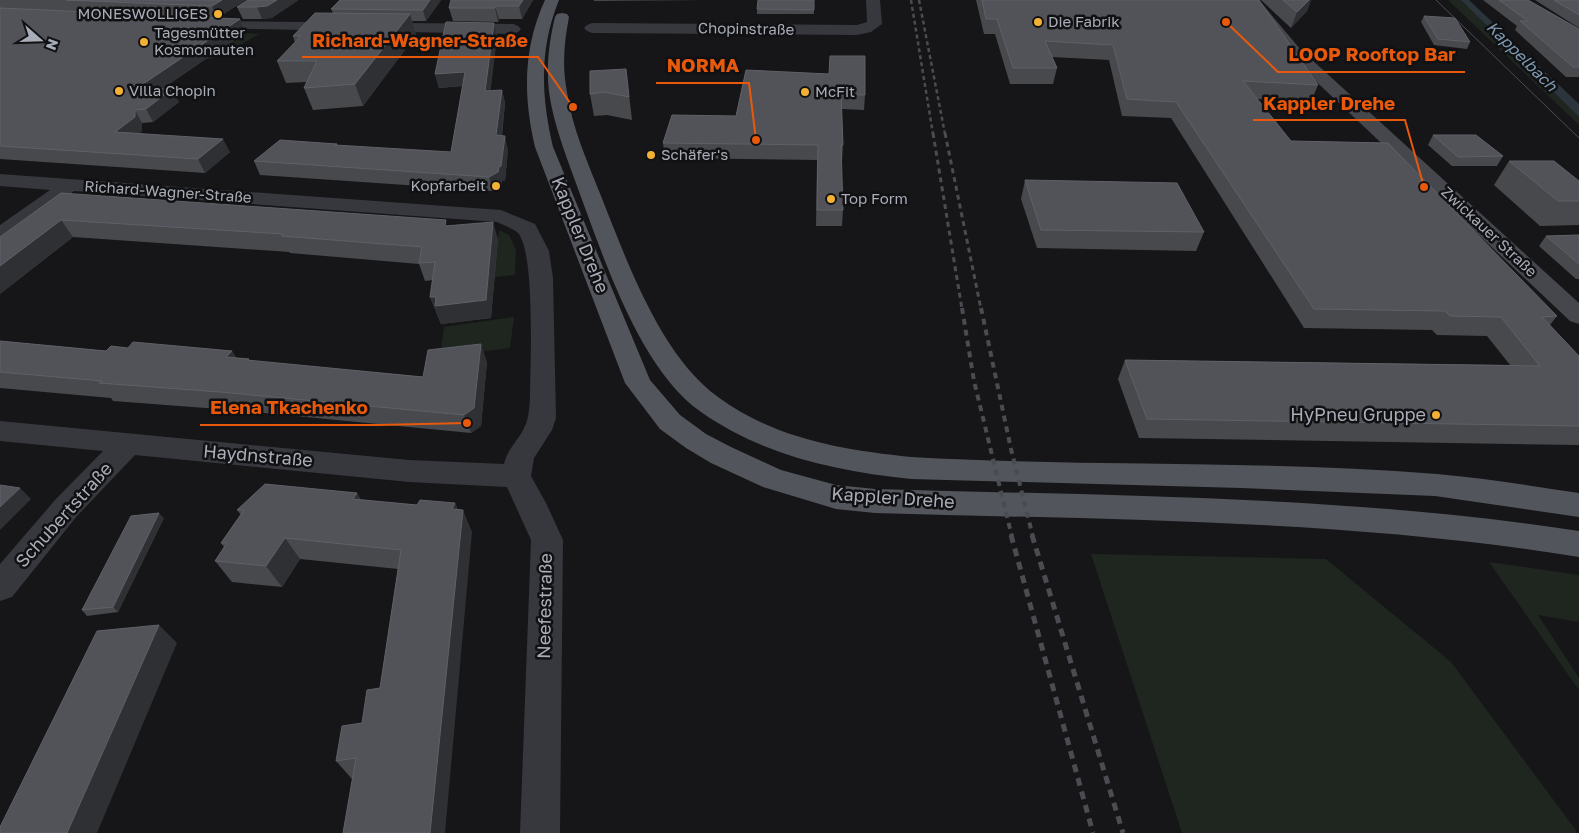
<svg xmlns="http://www.w3.org/2000/svg" width="1579" height="833" font-family="'Golos Text',sans-serif">
  <rect width="100%" height="100%" fill="#161618"/>
  <path fill="#1e261f" d="M1448 0H1461L1579 117V125Z
    M223 32 259 34 230 51 210 59H181Z
    M499 230 509 235 516 250 515 275 494 277Z
    M514 317 510 348 440 357 444 327Z
    M1091 554 1326 559 1451 662 1578 833H1182Z
    M1489 562 1579 575V622L1538 615 1579 678V690Z"/>
  <path fill="#2c353c" d="M1461 0H1469L1579 104V117Z"/>
  <g fill="none" stroke-linecap="round" stroke-linejoin="round">
    <path fill="#37383d" fill-rule="evenodd" d="M866 0H880L882 24 871 32 857 35 592 33 587 31 584 28 587 25 592 23 857 25 867 22Z
      M205 21 513 24 518 26 521 29 518 32 513 34 200 28 198 25 200 22Z
      M0 174 501 210 535 224 549 251 553 278 556 418 552 430 534 458 531 476 546 503 563 540 560 833H520L531 540 507 487 409 482 135 455 77 516 12 597 0 601V564L55 500 103 451 0 441V421L409 460 504 464C507 449 519 440 525 426 529 418 529 408 530 399 530 370 536 249 517 232 512 228 503 225 497 222L74 191 8 240 0 242V225L50 190 0 186Z"/>
    <path fill="#45474d" fill-rule="evenodd" d="M1244 0H1259L1300 49 1579 303V324L1570 321 1288 55Z"/>
    <path fill="#53555c" fill-rule="evenodd" d="M545 0H559C539 49 541 96 553 147L650 380 680 415 706 434 731 447 781 470 836 485 875 489C1110 496 1346 495 1579 531V557C1346 519 1110 520 875 513L836 509 763 487 711 463 686 448 660 429 625 383 535 147C523 96 523 48 545 0Z
      M562 13 567 14 569 17C564 43 562 66 567 92 572 128 588 163 601 196 627 261 660 355 718 397 775 439 843 450 911 457 1086 467 1262 460 1437 474 1484 478 1532 486 1579 493V517L1435 496 1241 488 911 479C836 471 764 456 701 412 641 370 606 264 581 197 569 163 554 128 549 92 546 66 549 42 555 17L557 14Z"/>
    <path stroke="#4a4c52" stroke-width="1" d="M1436 0 1579 138"/>
    <path stroke="#4a4c52" stroke-width="2.5" stroke-dasharray="4 3" stroke-linecap="butt" d="M911 0 933 134
      M919 0 945 134"/>
    <path stroke="#4a4c52" stroke-width="3" stroke-dasharray="5 4" stroke-linecap="butt" d="M933 133 962 309
      M945 133 981 309"/>
    <path stroke="#4a4c52" stroke-width="4" stroke-dasharray="6 5" stroke-linecap="butt" d="M962 308 974 381 1012 537
      M981 308 1011 449 1033 537"/>
    <path stroke="#4a4c52" stroke-width="5" stroke-dasharray="8 6" stroke-linecap="butt" d="M1011 535 1093 833
      M1032 535 1123 833"/>
  </g>
  <path fill="#47494d" d="M0 0H246L217 18 240 19 245 32 162 89 179 102 153 122 142 123V131L139 133 230 152 205 173 0 159Z
    M248 0 272 18 262 19H243L237 7Z
    M441 0 426 21H412L416 35 363 106 313 110 304 88 306 82 286 83 277 61 295 43 293 36 333 13 331 9Z
    M451 0H533L522 19H499L498 22 453 21 449 8Z
    M594 0H706L594 1Z
    M814 0V14H757V9Z
    M976 0H1259L1318 85 1311 102 1257 99 1291 141 1557 316 1550 325 1579 356V445L1139 438 1118 379 1125 360 1510 365 1487 336 1437 335 1432 330 1304 328 1171 118 1122 116 1109 60 1052 57 1057 68 1053 84H1010L995 34H984Z
    M1261 0H1311L1307 11 1291 28Z
    M1483 0H1528L1579 29V77H1566L1515 30 1517 26Z
    M1535 0H1579V28Z
    M1424 16 1470 42 1467 49 1434 45 1421 22Z
    M494 23 497 36 490 91 502 90 505 103 502 136 508 150 505 181H502V187L493 191 260 175 254 161 337 144 338 146 451 152 463 86 439 88 435 74Z
    M626 69 632 120 607 115 594 116 590 94Z
    M746 70 865 95 864 110 842 109 843 145 842 161H841L843 210 842 226H816L817 160 665 158 663 143 736 116Z
    M1433 135 1503 156 1497 166H1452L1428 145Z
    M1509 161 1579 181V225L1540 226 1494 185Z
    M1025 180 1204 232 1196 251 1037 248 1021 199Z
    M61 193 447 226 498 239 491 318 441 324 430 297 433 280 425 281 419 264 290 253 289 252 73 237 0 294Z
    M1579 235V279H1576L1539 246 1546 236Z
    M0 341 106 351 128 348 232 351 236 358 249 359V361L423 377 487 362 481 426 471 433 232 410 113 401 111 398 0 388Z
    M357 493 361 500 417 505 455 503 458 510 472 532 352 779 336 761 362 723 380 688 398 569 300 559 282 587 232 582 215 561 224 547 221 543 241 515 237 510Z
    M164 518 118 612 87 616 82 610Z"/>
  <path fill="#2f3033" d="M222 0H246L217 18 212 6Z
    M277 0H299L272 18 262 19 257 7Z
    M430 0H441L426 21 423 10Z
    M523 0H533L522 19 519 6Z
    M1309 0H1311L1307 11 1291 28 1297 12Z
    M495 6 499 19 498 22 495 8Z
    M410 14 416 35 363 106 355 84Z
    M240 19 245 32 144 101 137 88Z
    M494 23 497 36 489 105 485 91Z
    M465 72 469 85 439 88 435 74Z
    M172 89 179 102 153 122 146 109Z
    M502 90 505 103 500 150 496 135Z
    M135 110 142 123V131L123 146 115 132Z
    M505 136 508 150 505 181H502V187L493 191 489 177Z
    M223 139 230 152 205 173 198 159Z
    M61 220 73 237 0 294V266Z
    M493 222 498 239 491 318 441 324 430 297Z
    M481 344 487 362 481 426 471 433 464 415Z
    M232 351 243 369 226 357Z
    M20 488 31 499 0 530V507Z
    M357 493 369 515 353 499Z
    M455 503 462 519 463 510 472 532 445 833H430L452 509Z
    M159 513 164 518 118 612 113 607Z
    M285 538 300 559 282 587 266 566Z
    M159 625 177 643 97 833H67Z"/>
  <path fill="#525359" stroke="#5f6168" d="M66 0H222L212 6Z
    M248 0H277L267 6 257 7H237Z
    M340 0H430L423 10 331 9Z
    M451 0H523L519 6H495V8H449Z
    M758 0H814V10L757 9Z
    M982 0H1259L1318 85 1243 81 1291 141 1388 143 1557 316 1542 317 1579 356V426L1147 419 1125 360 1540 366 1501 317 1450 316 1445 311 1314 309 1176 102 1127 99 1113 45 1045 41 1057 68H1013L997 19H986Z
    M1283 0H1309L1297 12Z
    M1499 0H1528L1579 29V67H1573L1520 21H1528Z
    M1554 0H1579V15Z
    M0 8 240 19 137 88 172 89 146 109 135 110V117L115 132 223 139 198 159 0 146Z
    M315 13 410 14 355 84 304 88 317 61H277L301 36H293Z
    M1424 16 1455 18 1470 42 1438 39Z
    M446 22 494 23 485 91 502 90 496 135 505 136 501 166 499 167 498 172 489 177 254 161 280 140 337 144 335 145 451 152 465 72 435 74Z
    M830 56H865V95H841L843 145H841L843 210H817L818 145 663 143 672 115 736 116 746 70 829 74Z
    M626 69 629 97 604 92 590 94V71Z
    M1433 135H1476L1503 156 1458 157Z
    M1509 161H1554L1579 181V201H1558Z
    M1025 180 1177 183 1204 232 1041 230Z
    M61 193 446 220 445 226 493 222 486 300 435 306 436 297H430L435 262 419 263 422 247 282 236 283 234 61 220 0 266V237Z
    M1579 235V264L1546 236Z
    M0 341 106 351 111 346 128 348 133 342 232 351 226 357 249 359 247 360 423 377 428 350 481 344 474 408 464 415 220 392 99 383 102 381 0 372Z
    M265 484 357 493 353 499 417 505 420 500 455 503 452 509 463 510 430 833H343L356 758 336 761 342 726 362 723 367 690 380 688 401 550 285 538 266 566 215 561 227 543H221L244 510H237Z
    M0 485 20 488 0 507Z
    M159 513 113 607 82 610 131 516Z
    M159 625 67 833H0V827L97 631Z"/>
  <g fill="#f2b134" stroke="#111113" stroke-width="2">
    <circle cx="218" cy="14" r="5"/>
    <circle cx="1038" cy="22" r="5"/>
    <circle cx="144" cy="42" r="5"/>
    <circle cx="119" cy="91" r="5"/>
    <circle cx="805" cy="92" r="5"/>
    <circle cx="651" cy="155" r="5"/>
    <circle cx="496" cy="186" r="5"/>
    <circle cx="831" cy="199" r="5"/>
    <circle cx="1436" cy="415" r="5"/>
  </g>
  <g text-anchor="middle" stroke-width="5" stroke-linejoin="round" paint-order="stroke">
    <g font-size="15" fill="#a8adb8" stroke="#111113" text-anchor="start">
      <text x="208" y="19" text-anchor="end">MONESWOLLIGES</text>
      <text x="1048" y="27">Die Fabrik</text>
      <text x="154" y="38">Tagesmütter<tspan x="154" dy="17">Kosmonauten</tspan></text>
      <text x="129" y="96">Villa Chopin</text>
      <text x="815" y="97">McFit</text>
      <text x="661" y="160">Schäfer's</text>
      <text x="486" y="191" text-anchor="end">Kopfarbeit</text>
      <text x="841" y="204">Top Form</text>
    </g>
    <g font-size="15" fill="#a8adb8" stroke="#111113">
      <text transform="translate(746 29) rotate(1)" y="5">Chopinstraße</text>
      <text transform="translate(168 192) rotate(4)" y="5">Richard-Wagner-Straße</text>
      <text transform="translate(1489 232) rotate(43)" y="5">Zwickauer Straße</text>
    </g>
    <g font-size="16" font-style="italic" fill="#7f9bb3" stroke="#111113">
      <text transform="translate(1522 56) rotate(45)" y="6">Kappelbach</text>
    </g>
    <g font-size="18" fill="#a8adb8" stroke="#111113">
      <text transform="translate(580 235) rotate(68)" y="6">Kappler Drehe</text>
      <text transform="translate(258 456) rotate(5)" y="6">Haydnstraße</text>
      <text transform="translate(893 498) rotate(4)" y="6">Kappler Drehe</text>
      <text transform="translate(64 515) rotate(-48)" y="6">Schubertstraße</text>
      <text transform="translate(545 606) rotate(-89)" y="6">Neefestraße</text>
    </g>
    <g font-size="18" fill="#a8adb8" stroke="#111113" text-anchor="end">
      <text x="1426" y="421">HyPneu Gruppe</text>
    </g>
  </g>
  <path fill="none" stroke="#e8590c" stroke-width="2" d="M573 107L538 57H302M1226 22L1278 72H1465M756 140L749 83H656M1424 187L1405 120H1253M467 423L378 425H200"/>
  <g fill="#e8590c" stroke="#111113" stroke-width="2">
    <circle cx="573" cy="107" r="5"/>
    <circle cx="1226" cy="22" r="5"/>
    <circle cx="756" cy="140" r="5"/>
    <circle cx="1424" cy="187" r="5"/>
    <circle cx="467" cy="423" r="5"/>
  </g>
  <g font-size="19" text-anchor="middle" font-weight="bold" fill="#e8590c" stroke="#111113" stroke-width="5" stroke-linejoin="round" paint-order="stroke">
    <text x="420" y="47">Richard-Wagner-Straße</text>
    <text x="1372" y="61">LOOP Rooftop Bar</text>
    <text x="703" y="72">NORMA</text>
    <text x="1329" y="110">Kappler Drehe</text>
    <text x="289" y="414">Elena Tkachenko</text>
  </g>
  <g transform="translate(40 40) rotate(110)" stroke="#111113" stroke-width="4" paint-order="stroke">
  <path d="M0-4L9 19L0 12L-9 19Z" fill="#a8adb8"/>
  <text y="-8" font-size="14" font-weight="bold" text-anchor="middle" fill="#a8adb8">N</text>
  </g>
</svg>
